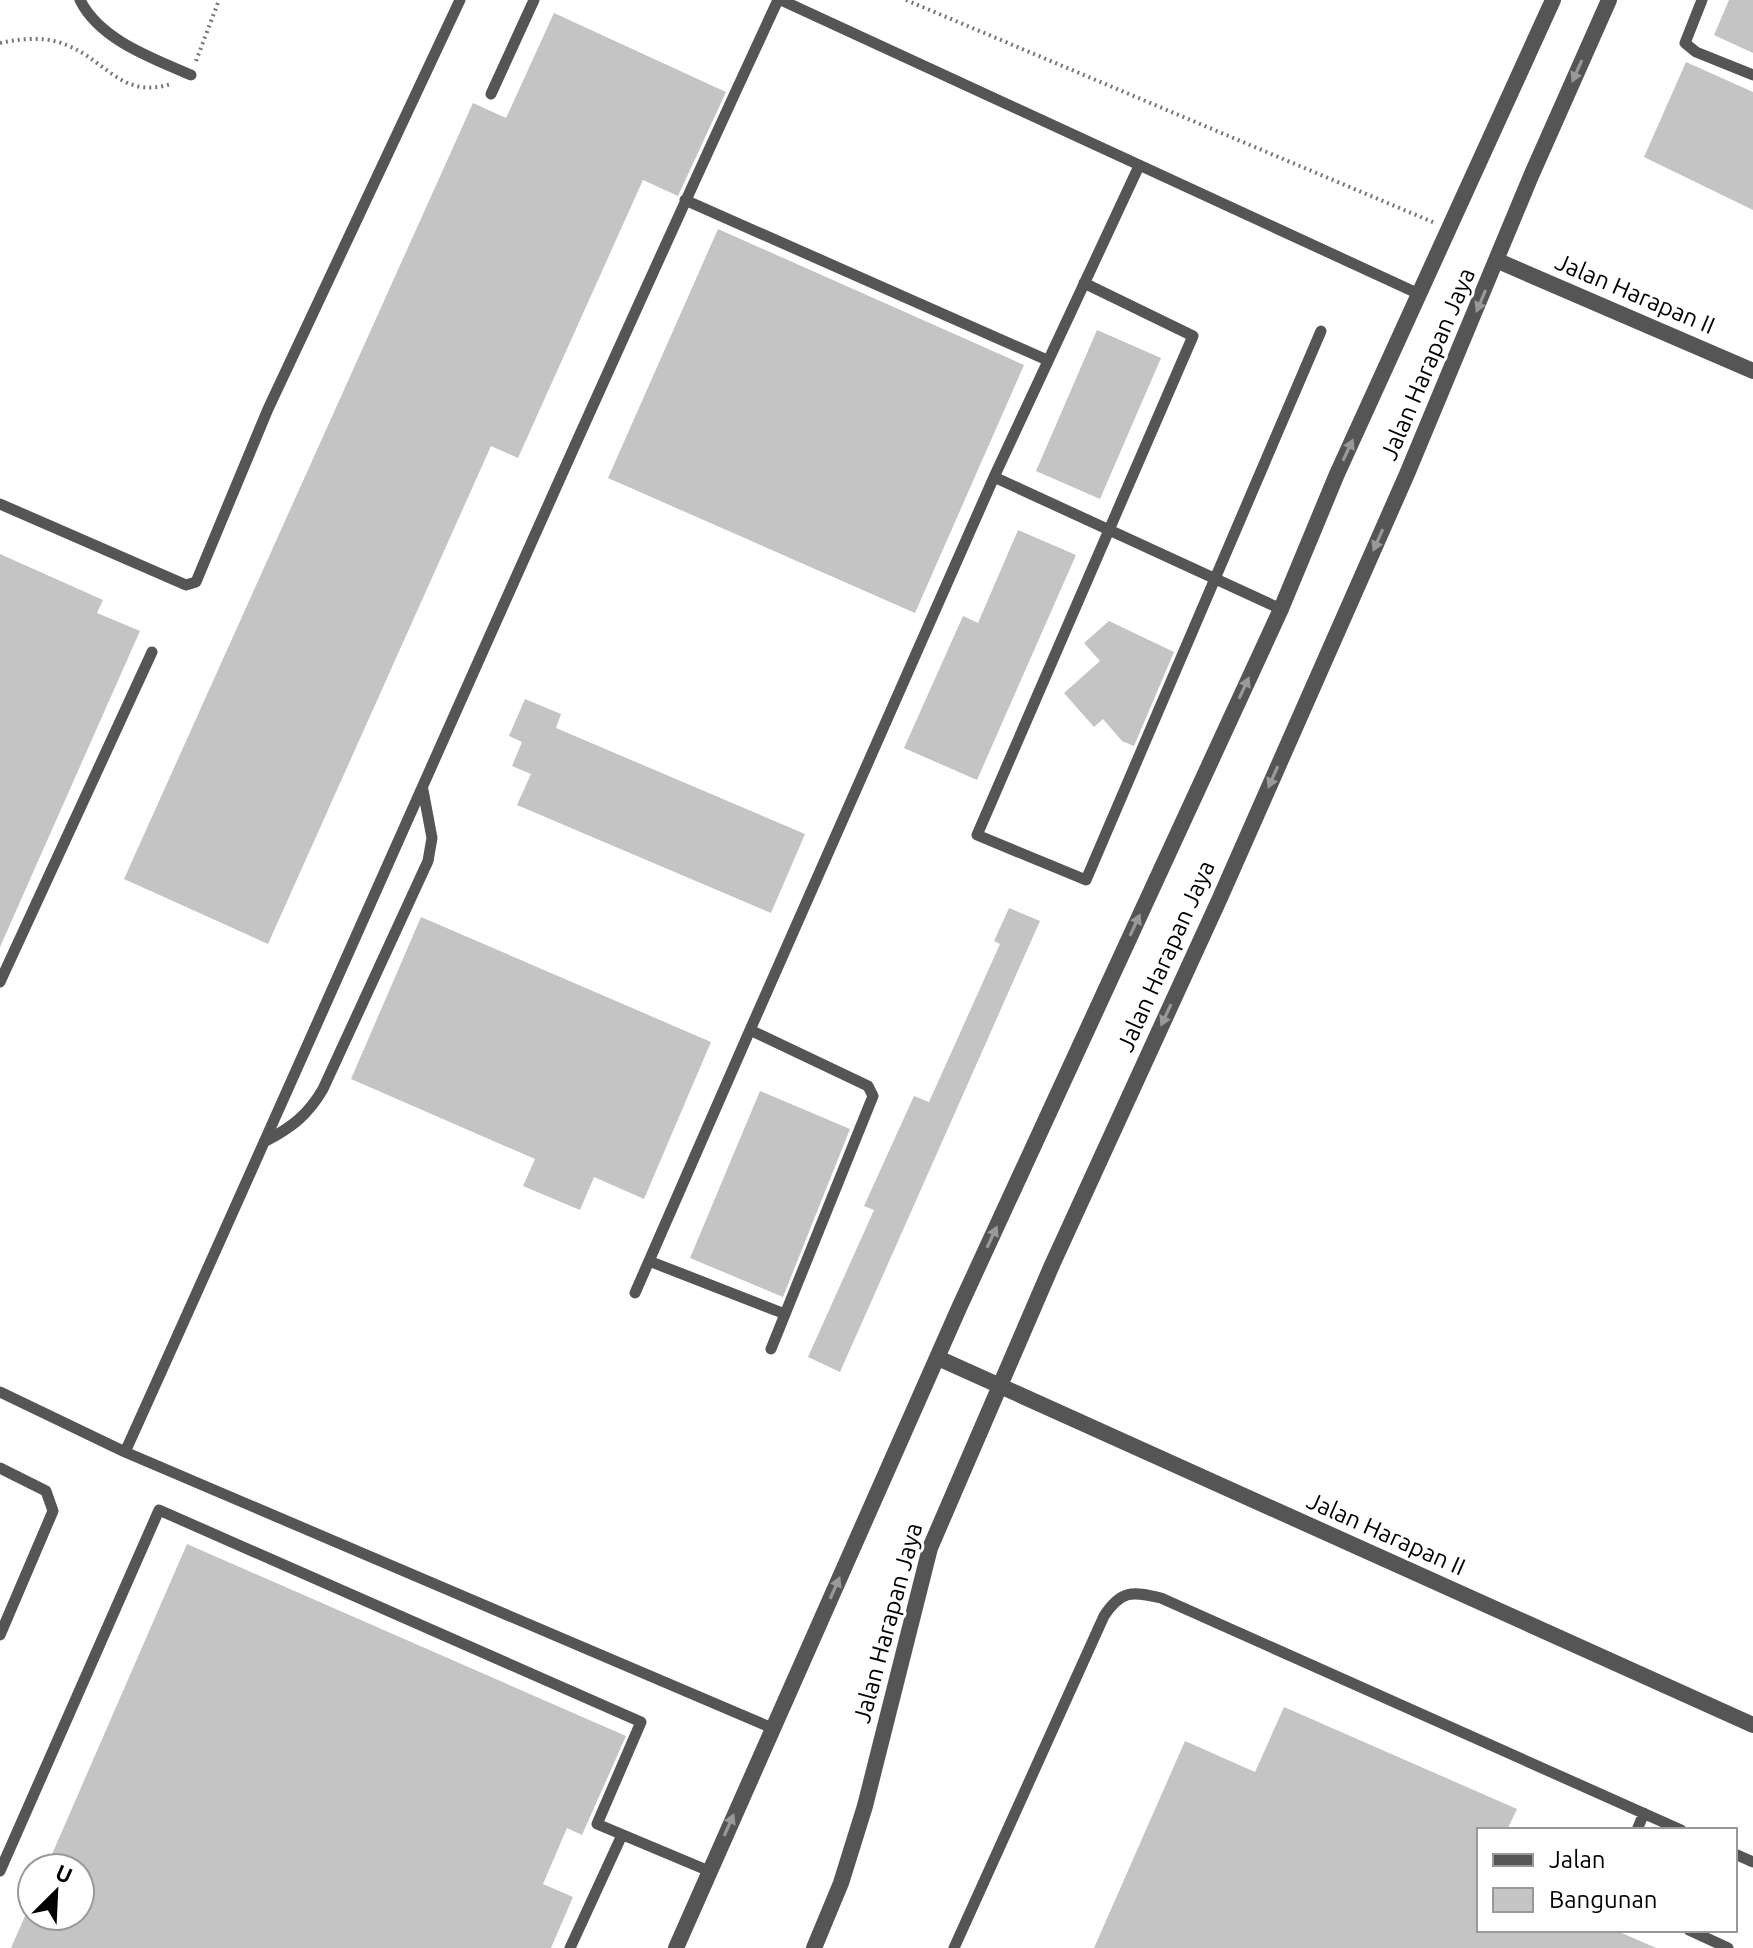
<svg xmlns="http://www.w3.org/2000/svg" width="1753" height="1948" font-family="Ubuntu,sans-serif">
  <rect width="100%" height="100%" fill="#fff"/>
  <path fill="#c4c4c4" d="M1729 0H1753V53L1714 35Z
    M554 13 726 92 678 196 643 180 518 458 491 446 268 944 124 879 473 103 506 118Z
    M1686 62 1753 92V210L1644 157Z
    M718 229 1024 365 915 613 608 478Z
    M1097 330 1161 358 1100 499 1036 471Z
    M1018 530 1076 555 977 780 904 748 963 616 978 623Z
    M0 554 103 600 97 613 140 631 0 947Z
    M1109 621 1174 652 1134 746 1122 741 1103 719 1094 727 1064 693 1100 661 1084 643Z
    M525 699 561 714 556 728 805 834 771 913 517 805 531 774 512 766 522 742 509 736Z
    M1009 908 1040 921 840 1372 808 1357 874 1210 864 1206 914 1096 929 1102 1000 944 994 941Z
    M421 917 711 1042 644 1199 594 1177 580 1210 523 1186 535 1159 351 1079Z
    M760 1091 850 1129 783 1297 690 1258Z
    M187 1544 626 1736 582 1835 567 1828 543 1884 573 1897 551 1948H11L25 1916H80V1868H46Z
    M1284 1707 1517 1809 1507 1830H1479V1930H1615L1656 1948H1094L1185 1741 1255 1772Z"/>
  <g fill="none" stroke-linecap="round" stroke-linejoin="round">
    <path stroke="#777" stroke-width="4" stroke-dasharray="2 4" stroke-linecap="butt" d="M906 0 1435 223
      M0 43C23 38 47 36 69 46 108 63 123 99 171 84
      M196 61 219 0"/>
    <path stroke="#555" stroke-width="11" d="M80 0C100 40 152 58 191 75
      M781 0 1419 294
      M1702 0 1685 43 1696 52 1753 75
      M491 94 534 0
      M685 200 1047 360
      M1084 283 1193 336 977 835 1086 880 1321 331
      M994 477 1281 609
      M0 504 186 585 196 582 268 409 460 0
      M0 982 152 652
      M750 1030 994 477 1139 166
      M266 1141C292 1127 308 1115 323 1089L428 861 432 838 423 790
      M649 1261 785 1314
      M635 1293 750 1030 868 1086 873 1096 771 1349
      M0 1392 125 1452 772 1728
      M125 1452C344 968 555 481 778 0
      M0 1468 46 1491 53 1511 0 1635
      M1637 1830 1644 1813
      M1735 1854 1753 1862
      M0 1871 159 1510 641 1722 597 1824 709 1871
      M1689 1930 1728 1948
      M570 1948 622 1835
      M954 1948 1104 1616C1121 1590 1132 1591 1161 1598L1681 1830"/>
    <path stroke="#555" stroke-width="16" d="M1498 261 1753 371
      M938 1358 1753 1725
      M676 1948 959 1308 1281 609 1337 474 1553 0
      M814 1948 841 1883 865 1806 930 1548 1052 1265 1220 898 1407 474 1531 176 1609 0"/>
  </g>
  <defs><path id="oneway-solid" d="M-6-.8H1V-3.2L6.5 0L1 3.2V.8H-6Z" transform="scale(2)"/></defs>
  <g fill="#999">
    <use href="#oneway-solid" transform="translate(1577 71) rotate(114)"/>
    <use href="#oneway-solid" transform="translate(1481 301) rotate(113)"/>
    <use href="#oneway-solid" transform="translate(1348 450) rotate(-65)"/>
    <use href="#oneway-solid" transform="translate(1378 540) rotate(114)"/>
    <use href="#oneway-solid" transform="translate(1244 688) rotate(-65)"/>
    <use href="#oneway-solid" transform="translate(1273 777) rotate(114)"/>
    <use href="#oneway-solid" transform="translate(1135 925) rotate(-65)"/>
    <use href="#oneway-solid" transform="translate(1166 1015) rotate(115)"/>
    <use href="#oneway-solid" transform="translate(992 1237) rotate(-65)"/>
    <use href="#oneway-solid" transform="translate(835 1588) rotate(-66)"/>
    <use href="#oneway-solid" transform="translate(729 1825) rotate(-66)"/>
  </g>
  <g text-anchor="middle" stroke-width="6" stroke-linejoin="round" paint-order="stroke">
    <g font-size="24" fill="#000" stroke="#fff">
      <text transform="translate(1635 294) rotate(23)" y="8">Jalan Harapan II</text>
      <text transform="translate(1428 364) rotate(-67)" y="8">Jalan Harapan Jaya</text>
      <text transform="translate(1166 956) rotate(-66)" y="8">Jalan Harapan Jaya</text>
      <text transform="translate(1386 1534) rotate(24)" y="8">Jalan Harapan II</text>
      <text transform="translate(888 1623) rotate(-75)" y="8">Jalan Harapan Jaya</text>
    </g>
  </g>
  <rect x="1477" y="1828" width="260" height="104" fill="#ffffff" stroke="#999999" stroke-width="2"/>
  <rect x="1493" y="1854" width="40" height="12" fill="#555555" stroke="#999999" stroke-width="2"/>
  <text x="1549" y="1868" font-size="24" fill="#000000">Jalan</text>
  <rect x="1493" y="1888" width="40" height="24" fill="#c4c4c4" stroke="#999999" stroke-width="2"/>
  <text x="1549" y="1908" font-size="24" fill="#000000">Bangunan</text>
  <g transform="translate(56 1892) rotate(24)"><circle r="38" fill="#ffffff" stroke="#999999" stroke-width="2"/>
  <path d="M0-6L14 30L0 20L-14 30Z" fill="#000000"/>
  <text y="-12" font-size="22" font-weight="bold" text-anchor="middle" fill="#000000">U</text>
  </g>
</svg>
